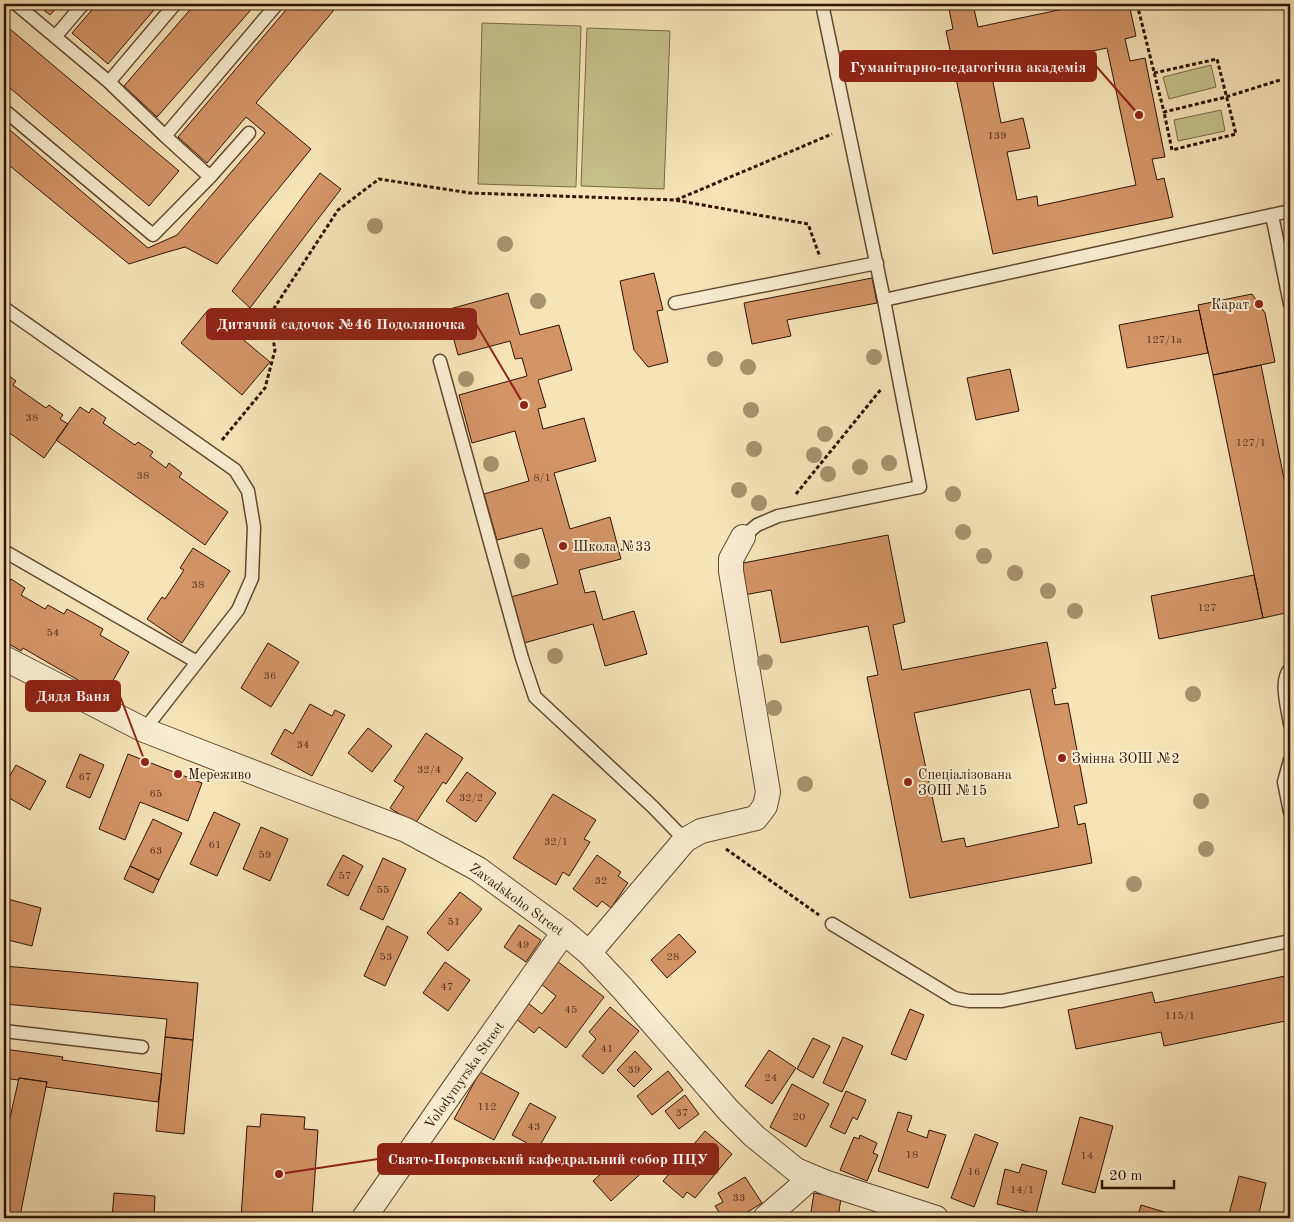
<svg xmlns="http://www.w3.org/2000/svg" width="1294" height="1222" font-family="'Old Standard TT',serif">
  <rect width="100%" height="100%" fill="#f6e3b8"/>
  <filter id="stains"><feTurbulence type="fractalNoise" baseFrequency=".004" numOctaves="4"/><feColorMatrix values="0 0 0 0 .2 0 0 0 0 .09 0 0 0 0 .02 0 0 0 .5 -.17"/></filter>
  <radialGradient id="worn" r=".72"><stop offset=".6" stop-color="#630" stop-opacity="0"/><stop offset="1" stop-color="#630" stop-opacity=".3"/></radialGradient>
  <path fill="#c4c189" stroke="#7a6a46" d="M482 23 581 26 576 187 478 184Z
    M587 28 670 31 664 189 581 186Z
    M1211 65 1216 87 1169 99 1163 77Z
    M1221 110 1225 131 1178 141 1174 120Z"/>
  <path fill="#d39466" stroke="#301303" fill-rule="evenodd" d="M36 4H60L50 15Z
    M97 4H159L108 64 72 33Z
    M195 4H256L157 117 124 86Z
    M291 4H339L256 103 311 149 217 264 185 247 164 253 129 264 4 161V125L148 248 177 235 265 133 246 117 207 163 178 137Z
    M858 4H886L859 9Z
    M948 4H973L978 27 1087 4H1129L1136 36 1125 39 1130 61 1145 58 1165 157 1152 159 1157 180 1164 178 1173 217 993 254 946 31 953 29ZM1107 48 1136 185 1038 206 1037 196 1017 200 1007 152 1030 148 1023 118 1001 123 991 72Z
    M4 24 179 171 149 206 4 83Z
    M320 173 341 189 250 308 232 291Z
    M654 273 663 310 657 311 668 362 648 367 634 350 620 281Z
    M872 278 877 303 787 320 791 336 752 344 744 303Z
    M508 293 520 335 559 325 572 370 538 380 546 407 538 409 543 429 584 418 596 461 554 473 570 529 610 517 621 559 579 570 585 593 595 591 603 620 634 611 647 654 605 666 593 624 524 643 511 597 558 584 542 528 497 540 484 494 529 481 515 431 472 443 459 395 527 376 522 358 515 359 510 341 458 355 446 310Z
    M1252 294 1265 313 1275 362 1213 375 1198 305Z
    M208 310 270 362 242 395 181 343Z
    M1199 310 1208 353 1127 368 1119 325Z
    M1261 365 1290 508V612L1263 618 1213 375Z
    M1010 369 1019 411 976 420 967 378Z
    M4 372 16 381 13 385 46 408 49 405 63 415 60 419 68 424 44 458 4 429Z
    M80 407 89 413 92 408 106 418 103 423 135 445 138 442 153 452 150 456 166 468 169 463 182 473 179 477 228 512 205 545 56 440Z
    M888 535 905 622 893 625 902 670 1047 642 1056 688 1052 689 1055 705 1068 703 1087 803 1074 806 1078 825 1085 823 1092 863 910 898 867 677 878 675 868 626 781 643 771 590 744 595 738 564ZM1030 689 1059 827 966 847 964 838 942 842 914 713Z
    M193 548 230 571 182 643 147 619 162 597 165 599 184 570 180 568Z
    M1254 575 1263 618 1159 639 1151 596Z
    M11 579 25 588 21 595 45 609 48 605 64 614 67 609 103 629 100 635 129 652 110 686 95 690 23 648 21 651 4 641V583L7 585Z
    M268 643 299 662 271 707 241 688Z
    M310 704 332 716 335 710 345 715 312 776 271 754 285 729 293 734Z
    M368 728 392 746 372 772 348 753Z
    M426 733 463 758 446 784 443 782 415 824 390 808 404 787 394 781Z
    M80 754 104 765 90 798 66 787Z
    M128 754 202 783 188 821 140 802 125 840 99 829Z
    M16 765 46 781 30 810 4 795V786Z
    M467 772 496 793 476 822 446 801Z
    M553 794 596 820 584 839 590 842 569 876 563 872 556 885 513 858Z
    M214 812 240 824 217 876 190 864Z
    M153 819 182 833 159 880 130 866Z
    M261 827 288 839 270 881 243 869Z
    M343 855 363 866 348 896 327 885Z
    M597 855 621 872 618 876 628 883 611 908 602 901 597 907 573 889Z
    M383 858 406 869 383 920 360 909Z
    M130 866 159 880 153 893 124 879Z
    M460 892 482 909 448 951 427 933Z
    M4 898 41 908 32 946 4 939Z
    M519 925 541 940 526 962 504 947Z
    M387 926 408 937 385 986 364 976Z
    M679 934 696 952 667 978 651 960Z
    M557 961 604 997 566 1048 539 1027 534 1033 516 1019 528 1003 542 1014 556 996 540 983Z
    M445 962 470 980 448 1011 423 993Z
    M4 966 198 983 193 1040 165 1037 167 1019 4 1004Z
    M1290 975V1020L1164 1046 1161 1032 1076 1049 1068 1010 1152 992 1155 1003Z
    M610 1007 639 1031 603 1074 582 1056 596 1039 589 1032Z
    M910 1009 924 1015 906 1060 891 1054Z
    M165 1037 193 1040 184 1134 156 1131Z
    M843 1037 863 1046 842 1092 823 1083Z
    M813 1038 830 1046 813 1078 797 1069Z
    M4 1049 63 1057 62 1060 162 1074 158 1102 46 1087 47 1082 19 1078 18 1080 4 1078Z
    M769 1050 796 1068 772 1104 745 1086Z
    M635 1051 652 1069 634 1087 617 1070Z
    M668 1071 683 1090 652 1115 637 1096Z
    M480 1072 519 1093 494 1140 454 1119Z
    M19 1078 47 1082 20 1216 31 1218H4V1144Z
    M792 1084 829 1104 806 1147 770 1127Z
    M846 1091 866 1100 857 1120 853 1117 845 1134 830 1127Z
    M685 1095 699 1114 679 1129 665 1111Z
    M530 1103 556 1117 538 1149 512 1135Z
    M898 1112 912 1116 907 1131 927 1138 929 1130 946 1135 928 1188 878 1171Z
    M261 1114 305 1117 304 1129 318 1130 312 1218H241L247 1126 260 1127Z
    M1080 1117 1113 1126 1095 1193 1062 1184Z
    M705 1131 732 1154 695 1198 687 1192 683 1198 663 1181Z
    M975 1134 998 1143 974 1207 951 1198Z
    M860 1135 877 1143 873 1153 878 1155 867 1181 840 1170 854 1137 859 1139Z
    M631 1146 649 1166 611 1201 593 1181Z
    M1022 1164 1047 1171 1036 1214 997 1204 1005 1169 1019 1173Z
    M1239 1176 1266 1183 1258 1218H1228Z
    M745 1177 762 1203 738 1218H716L721 1215 715 1206 723 1202 718 1193Z
    M114 1193 155 1196 154 1218H112Z
    M814 1193 841 1198 838 1218H810Z
    M1141 1205 1171 1214 1170 1218H1137Z"/>
  <g fill="none" stroke-linecap="round" stroke-linejoin="round">
    <g stroke="#624730" stroke-width="15">
      <path id="service" d="M16 4 109 82 165 136 210 177
        M822 4 884 300 1290 211
        M55 37 83 4
        M109 82 175 4
        M4 110 153 235 210 177 249 133
        M165 136 277 4
        M1272 215 1290 304
        M675 303 877 263
        M4 308 235 470 248 491 254 527 252 578 238 610 144 730
        M440 361 522 658 535 697 653 807 685 840
        M743 537 757 525 778 516 920 487 897 369 884 300
        M4 551 197 662
        M1290 669C1279 680 1288 710 1290 724
        M1290 760 1284 782 1290 812
        M832 924 954 998 969 1001H1002L1290 941
        M4 1031 142 1047"/>
    </g>
    <g stroke="#624730" stroke-width="26">
      <path id="minor" d="M4 658 144 730 291 787 406 830 478 869 564 932 589 953 623 989 729 1111 754 1136 796 1170 827 1183 936 1218
        M589 953 685 840 701 831 756 818 765 806 768 792 731 571V559L743 537
        M364 1218 455 1087 564 932
        M765 1218 812 1177"/>
    </g>
    <path stroke="#301303" stroke-width="3" stroke-dasharray="4 2.5" stroke-linecap="butt" d="M1137 4 1164 112 1226 97 1280 80
      M1154 73 1217 59 1236 134 1172 150 1164 112
      M676 200 832 134
      M222 440 265 388 275 350 269 316 338 210 379 179 470 193 675 200 808 224 820 257
      M796 494 882 388
      M726 849 819 915"/>
    <use href="#service" stroke="#f9edd1" stroke-width="12"/>
    <use href="#minor" stroke="#f9edd1" stroke-width="24"/>
  </g>
  <g fill="#a6926e">
    <circle cx="375" cy="226" r="8"/>
    <circle cx="505" cy="244" r="8"/>
    <circle cx="538" cy="301" r="8"/>
    <circle cx="874" cy="357" r="8"/>
    <circle cx="715" cy="359" r="8"/>
    <circle cx="748" cy="367" r="8"/>
    <circle cx="466" cy="379" r="8"/>
    <circle cx="751" cy="410" r="8"/>
    <circle cx="825" cy="434" r="8"/>
    <circle cx="754" cy="449" r="8"/>
    <circle cx="814" cy="455" r="8"/>
    <circle cx="889" cy="463" r="8"/>
    <circle cx="491" cy="464" r="8"/>
    <circle cx="860" cy="467" r="8"/>
    <circle cx="828" cy="474" r="8"/>
    <circle cx="739" cy="490" r="8"/>
    <circle cx="953" cy="494" r="8"/>
    <circle cx="759" cy="503" r="8"/>
    <circle cx="963" cy="532" r="8"/>
    <circle cx="984" cy="556" r="8"/>
    <circle cx="522" cy="561" r="8"/>
    <circle cx="1015" cy="573" r="8"/>
    <circle cx="1048" cy="591" r="8"/>
    <circle cx="1075" cy="611" r="8"/>
    <circle cx="555" cy="656" r="8"/>
    <circle cx="765" cy="662" r="8"/>
    <circle cx="1193" cy="694" r="8"/>
    <circle cx="774" cy="708" r="8"/>
    <circle cx="805" cy="784" r="8"/>
    <circle cx="1201" cy="801" r="8"/>
    <circle cx="1206" cy="849" r="8"/>
    <circle cx="1134" cy="884" r="8"/>
  </g>
  <g fill="#8f2418" stroke="#f9edd1" stroke-width="2">
    <circle cx="1259" cy="304" r="5"/>
    <circle cx="563" cy="546" r="5"/>
    <circle cx="1062" cy="758" r="5"/>
    <circle cx="178" cy="774" r="5"/>
    <circle cx="908" cy="782" r="5"/>
  </g>
  <g text-anchor="middle" stroke-width="4" stroke-linejoin="round" paint-order="stroke">
    <g font-size="11" fill="#59331c">
      <text x="997" y="139">139</text>
      <text x="1164" y="343">127/1а</text>
      <text x="32" y="421">38</text>
      <text x="1251" y="446">127/1</text>
      <text x="143" y="479">38</text>
      <text x="542" y="481">8/1</text>
      <text x="198" y="588">38</text>
      <text x="1207" y="611">127</text>
      <text x="53" y="636">54</text>
      <text x="270" y="679">36</text>
      <text x="303" y="748">34</text>
      <text x="429" y="773">32/4</text>
      <text x="85" y="780">67</text>
      <text x="156" y="797">65</text>
      <text x="471" y="801">32/2</text>
      <text x="556" y="845">32/1</text>
      <text x="215" y="848">61</text>
      <text x="156" y="854">63</text>
      <text x="265" y="858">59</text>
      <text x="345" y="879">57</text>
      <text x="601" y="884">32</text>
      <text x="383" y="893">55</text>
      <text x="454" y="925">51</text>
      <text x="523" y="948">49</text>
      <text x="386" y="960">53</text>
      <text x="673" y="960">28</text>
      <text x="447" y="990">47</text>
      <text x="571" y="1013">45</text>
      <text x="1180" y="1019">115/1</text>
      <text x="607" y="1052">41</text>
      <text x="634" y="1073">39</text>
      <text x="771" y="1081">24</text>
      <text x="487" y="1110">112</text>
      <text x="682" y="1116">37</text>
      <text x="799" y="1120">20</text>
      <text x="534" y="1130">43</text>
      <text x="912" y="1158">18</text>
      <text x="1087" y="1159">14</text>
      <text x="974" y="1175">16</text>
      <text x="1022" y="1193">14/1</text>
      <text x="739" y="1201">33</text>
    </g>
    <g font-size="14" fill="#301303" stroke="#f9edd1" text-anchor="start">
      <text x="1249" y="309" text-anchor="end">Карат</text>
      <text x="573" y="551">Школа №33</text>
      <text x="1072" y="763">Змінна ЗОШ №2</text>
      <text x="188" y="779">Мереживо</text>
      <text x="918" y="779">Спеціалізована<tspan x="918" dy="16">ЗОШ №15</tspan></text>
    </g>
    <g font-size="14" fill="#301303" stroke="#f9edd1">
      <text transform="translate(517 899) rotate(36)" y="5">Zavadskoho Street</text>
      <text transform="translate(464 1075) rotate(-55)" y="5">Volodymyrska Street</text>
    </g>
  </g>
  <path fill="none" stroke="#8f2418" stroke-width="2" d="M1139 115L1096 66M524 405L476 324M145 762L120 696M279 1174L378 1159"/>
  <g fill="#8f2418" stroke="#f9edd1" stroke-width="2">
    <circle cx="1139" cy="115" r="5"/>
    <circle cx="524" cy="405" r="5"/>
    <circle cx="145" cy="762" r="5"/>
    <circle cx="279" cy="1174" r="5"/>
  </g>
  <g fill="#8f2418" stroke="#8f2418" stroke-width="2">
    <rect x="840" y="51" width="256" height="30" rx="5"/>
    <rect x="207" y="309" width="269" height="30" rx="5"/>
    <rect x="26" y="681" width="94" height="30" rx="5"/>
    <rect x="378" y="1144" width="340" height="30" rx="5"/>
  </g>
  <g font-size="15" text-anchor="middle" font-weight="bold" fill="#fff">
    <text x="968" y="72">Гуманітарно-педагогічна академія</text>
    <text x="341" y="329">Дитячий садочок №46 Подоляночка</text>
    <text x="73" y="701">Дядя Ваня</text>
    <text x="548" y="1164">Свято-Покровський кафедральний собор ПЦУ</text>
  </g>
  <rect width="1294" height="1222" fill="none" stroke="#f6e3b8" stroke-width="20"/>
  <rect x="5" y="5" width="1284" height="1212" fill="none" stroke="#301303" stroke-width="2.5"/>
  <rect x="10" y="10" width="1274" height="1202" fill="none" stroke="#301303"/>
  <path d="M1102 1180v8h72v-8" fill="none" stroke="#301303" stroke-width="2.5"/>
  <text x="1109" y="1180" font-size="15" fill="#301303" stroke="#f9edd1" stroke-width="4" paint-order="stroke">20 m</text>
  <rect width="100%" height="100%" filter="url(#stains)"/>
  <rect width="100%" height="100%" fill="url(#worn)"/>
</svg>
